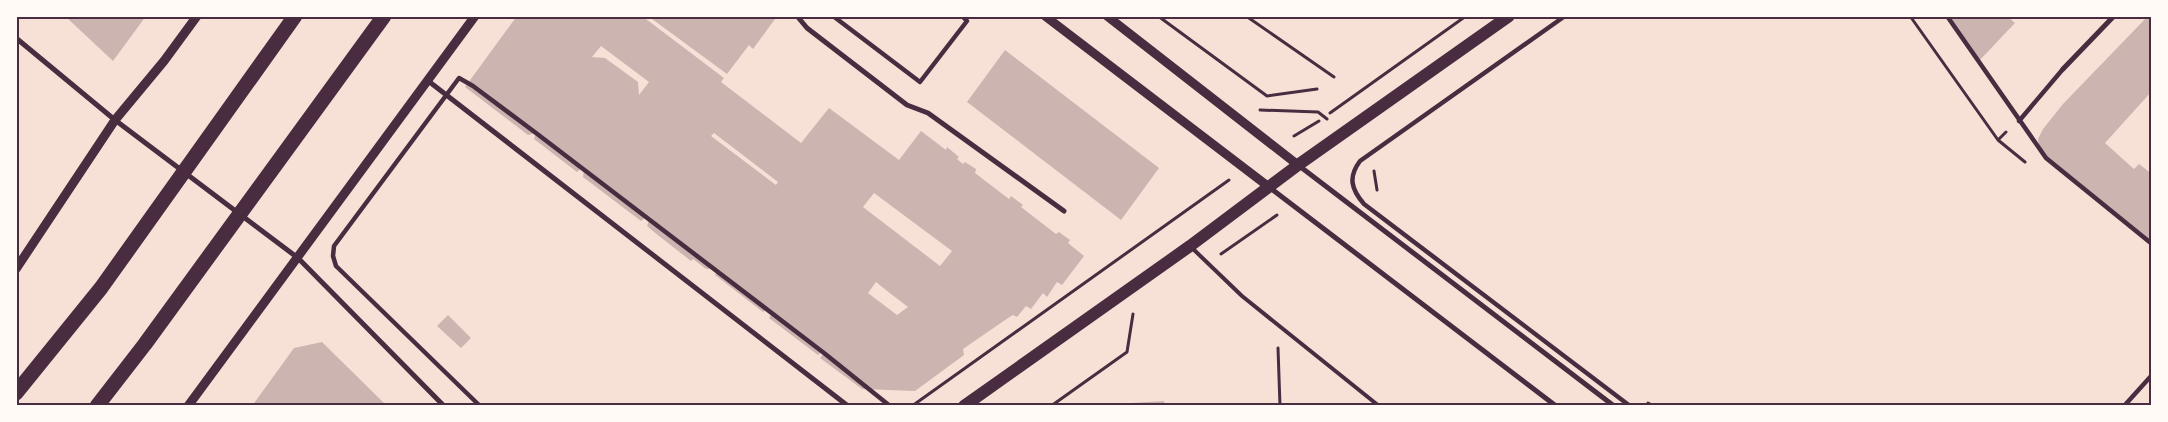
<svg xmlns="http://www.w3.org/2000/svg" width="2168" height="422" font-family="'DM Sans',sans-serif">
  <rect width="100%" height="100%" fill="#f7e1d7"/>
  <path fill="#ccb4b1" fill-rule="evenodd" d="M65 16H146L113 61Z
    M517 16H642L724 78 721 82 801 143 829 108 899 160 921 131 946 150 947 147 959 157 957 159 963 164 965 162 976 169 975 173 1009 199 1011 196 1023 205 1021 207 1056 234 1059 232 1070 240 1068 243 1084 256 1062 285 1057 282 1047 297 1043 293 1031 309 1026 306 1017 317 1013 315 1008 318 963 349 964 355 915 391 862 389 820 358 824 353 822 352 818 355 769 318 772 313 766 309 763 312 715 275 717 272 714 269H706L693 259 691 261 659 236 647 226 649 220 646 217 641 221 583 177 584 170 582 168 577 172 534 139 536 133 528 135 465 87ZM601 46 649 82 639 95 638 82 605 58 592 57ZM714 133 778 182 776 185 711 136ZM874 193 952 251 940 266 863 207ZM876 282 891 294 908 307 897 315 868 293Z
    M648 16H770L775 19 753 49 749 45 727 74Z
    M1947 16H2007L2015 23 1978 62Z
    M2148 16H2152V91L2105 143 2134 169 2139 164 2152 174V244L2046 158 2039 147 2038 139 2043 129 2063 104Z
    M1005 50 1159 168 1121 220 967 102Z
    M448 315 471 338 461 348 437 326Z
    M322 342 387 406H252L294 348Z
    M1164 401 1165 406H1115V404Z"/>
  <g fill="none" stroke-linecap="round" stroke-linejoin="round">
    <path stroke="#4a2c40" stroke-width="3" d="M1158 16 1267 96 1317 89
      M1246 16 1334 77
      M1910 16 1998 140 2025 162
      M1260 110 1318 112 1327 119
      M1330 113 1466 16
      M1294 136 1319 121
      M1998 140 2006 132
      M1374 171 1377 190
      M1221 254 1277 215
      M1278 348 1280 406
      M1648 403 1654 406
      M912 406 1229 180
      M1051 406 1127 352 1133 314"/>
    <path stroke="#4a2c40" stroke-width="4" d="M1191 247 1242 296 1379 406"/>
    <path stroke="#4a2c40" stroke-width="4.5" d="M833 16 920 82 967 21 962 16
      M1565 16 1360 161C1348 177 1351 189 1364 204L1630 406
      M1947 16 2046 158 2152 244
      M2019 121 2063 69
      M480 406 336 266 333 256 334 246 459 78 473 86 536 133 824 353 890 406
      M2124 406 2152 375"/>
    <path stroke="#4a2c40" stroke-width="5" d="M797 16 807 28 907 105 928 113 1064 211
      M16 38 115 120 298 258 444 406
      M2063 69 2114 16
      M427 80 848 406
      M1298 165 1614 406
      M1269 187 1556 406"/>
    <path stroke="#4a2c40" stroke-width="9" d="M1045 16 1269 187
      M1107 16 1298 165
      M16 269 115 120 164 61 197 16
      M188 406 475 16"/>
    <path stroke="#4a2c40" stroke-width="12" d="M964 406 1190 246 1298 165 1509 16"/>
    <path stroke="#4a2c40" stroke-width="15" d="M16 393 101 288 295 16
      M97 406 145 344 384 16"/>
  </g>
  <rect width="2168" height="422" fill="none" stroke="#fffaf5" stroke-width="35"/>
  <rect x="18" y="18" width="2132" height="386" fill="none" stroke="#4a2c40" stroke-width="2"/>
</svg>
